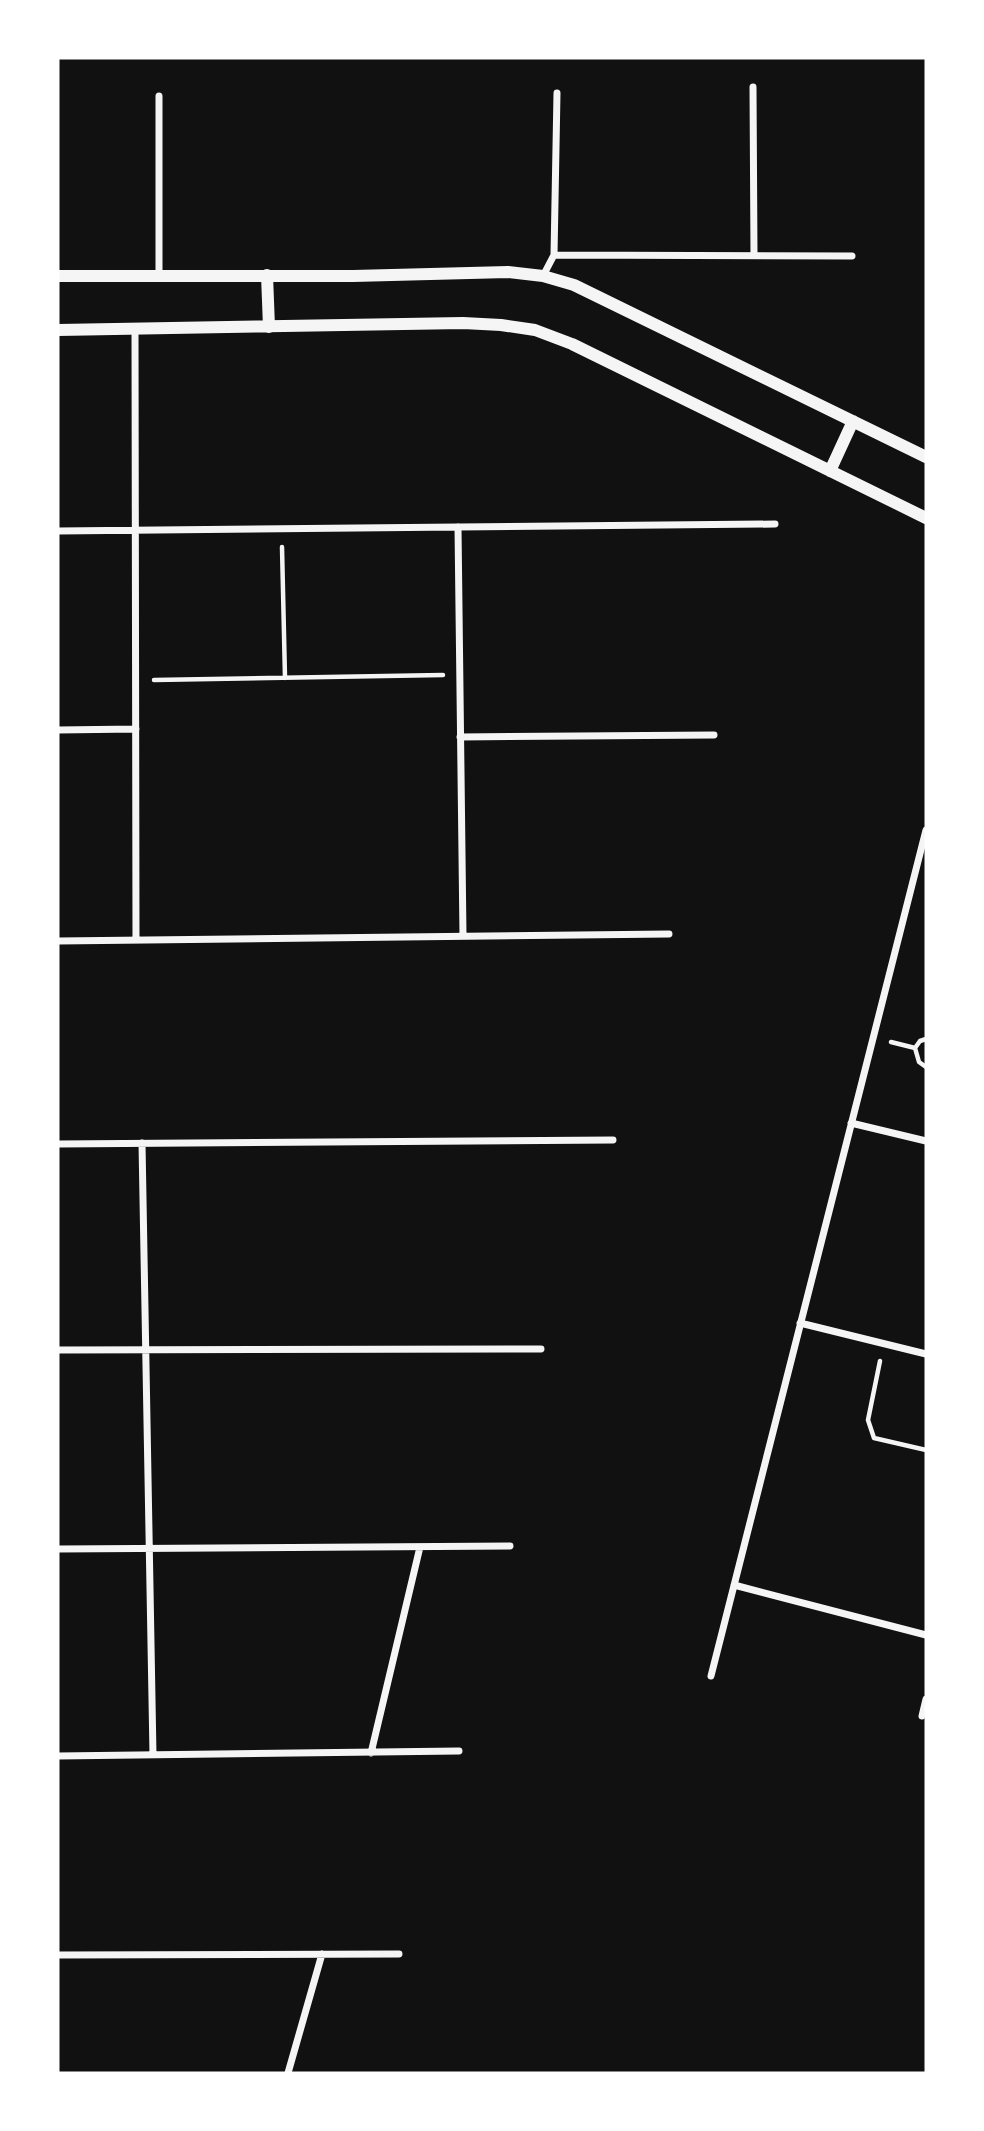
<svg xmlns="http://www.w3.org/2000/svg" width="984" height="2131" font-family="'Public Sans',sans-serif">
  <rect width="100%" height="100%" fill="#111"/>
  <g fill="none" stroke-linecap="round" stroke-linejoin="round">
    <path stroke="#f5f5f5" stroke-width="4.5" d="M282 547 285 678
      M154 680 443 675
      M926 1039 920 1041 915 1048 919 1062 926 1067
      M891 1042 915 1048
      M880 1361 868 1420 874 1438 926 1450"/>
    <path stroke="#f5f5f5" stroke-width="7" d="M753 87 754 255
      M159 96V276
      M554 255 557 93
      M543 276 554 255 852 256
      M135 330 136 940
      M458 527 463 936
      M58 531 775 524
      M58 730 136 729
      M460 737 714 735
      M58 941 669 934
      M851 1123 926 1141
      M142 1143 153 1755
      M58 1144 613 1140
      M800 1323 926 1354
      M58 1350 541 1349
      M58 1549 510 1546
      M734 1585 926 1635
      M711 1676 926 830
      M922 1716 926 1699
      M371 1753 420 1547
      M58 1756 459 1751
      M58 1955 399 1954
      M288 2073 322 1954"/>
    <path stroke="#f5f5f5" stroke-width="12" d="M267 275 269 327
      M58 276H353L508 272 543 276 574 285 926 457
      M58 330 463 323 501 325 535 330 572 344 926 518
      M830 471 853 421"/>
  </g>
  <rect width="984" height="2131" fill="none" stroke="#ffffff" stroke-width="119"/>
</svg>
